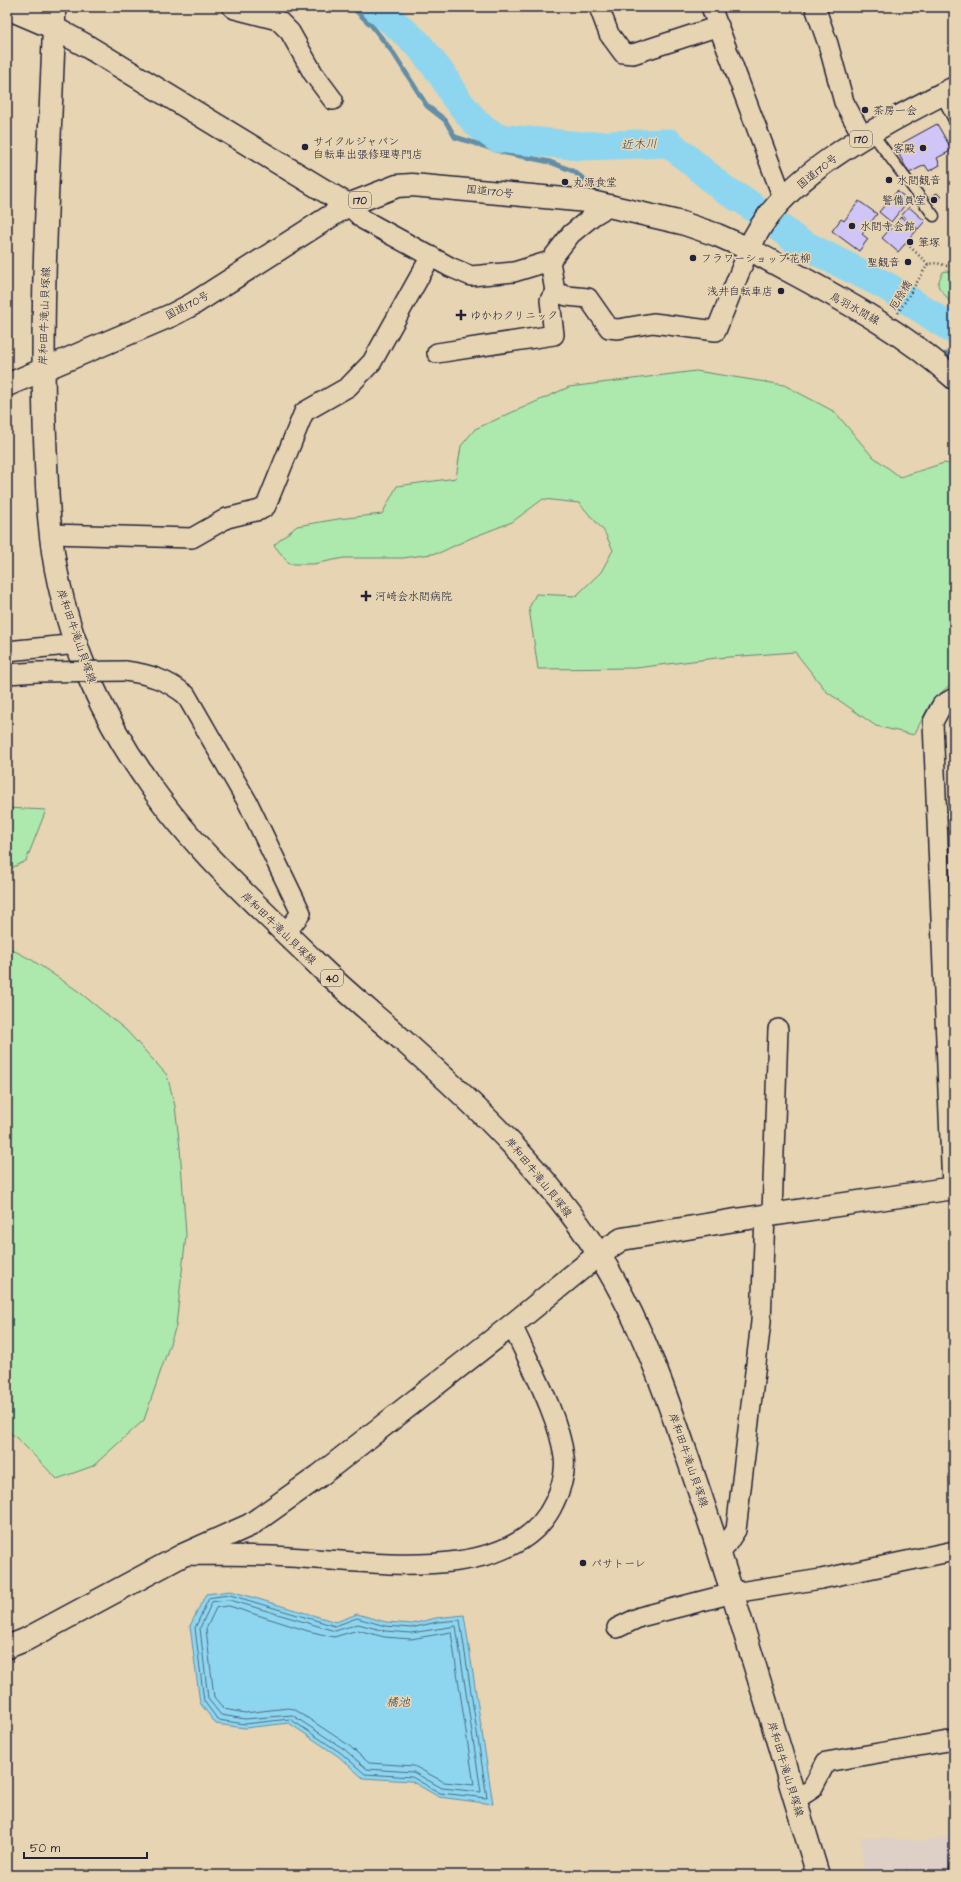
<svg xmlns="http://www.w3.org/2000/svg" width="961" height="1882" font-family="'Architects Daughter','Klee One',sans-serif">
  <rect width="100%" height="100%" fill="#e6d4b2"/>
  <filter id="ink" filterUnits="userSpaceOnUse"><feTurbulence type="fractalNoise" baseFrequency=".025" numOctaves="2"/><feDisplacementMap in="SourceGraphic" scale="8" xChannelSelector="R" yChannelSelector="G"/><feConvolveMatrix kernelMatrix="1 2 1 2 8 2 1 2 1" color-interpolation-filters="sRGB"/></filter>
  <g filter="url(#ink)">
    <path fill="#dfd0c7" d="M954 1747V1875H865L860 1837 927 1841 948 1837 950 1822 949 1748Z"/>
    <path fill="#ade8ad" stroke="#688574" d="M947 271 953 275 951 284 954 289V310C951 307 950 303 948 299 939 285 934 290 943 272Z
      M696 371 784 385 835 412 871 455 900 477 944 463 954 465V681L931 702 914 735 876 726 827 692 795 652 716 658 636 668 538 669 529 608 536 594 576 596 601 572 613 550 604 531 579 503 543 499 512 522 471 538 439 553 403 558H344L313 564H289L274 545 297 526 338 519 382 514 397 486 456 478 461 446 475 429 569 387Z
      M7 808 46 810 26 861 7 870Z
      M7 947 32 960 78 991 126 1030 167 1075 175 1106 180 1148 186 1235 176 1326 144 1420 93 1466 57 1479 20 1441 7 1430Z"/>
    <path fill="#8ed6ef" stroke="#638ea7" d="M231 1591 336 1622 357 1614 386 1622 412 1624 436 1618 464 1615 493 1804 439 1797 411 1781 363 1778 338 1756 289 1723 245 1728 216 1724 200 1703 190 1626 206 1594Z"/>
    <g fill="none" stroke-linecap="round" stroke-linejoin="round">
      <path stroke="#4d6a83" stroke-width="1" d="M230 1595 335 1626 357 1618 385 1626 411 1628 437 1622 460 1620 487 1798 440 1793 412 1777 365 1774 341 1753 290 1719 245 1724 218 1720 204 1701 195 1628 209 1598Z
        M230 1600 335 1631 358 1624 385 1631 411 1633 456 1626 481 1792 442 1788 413 1772 367 1769 344 1749 292 1715 245 1719 221 1715 208 1699 200 1628 212 1602Z
        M229 1606 308 1631 334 1637 358 1630 384 1637 411 1639 451 1632 474 1785 444 1782 414 1766 369 1763 347 1744 294 1709 288 1708 245 1713 224 1709 214 1697 206 1629 216 1608Z"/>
      <path stroke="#638ea7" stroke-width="5" d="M352 7 372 26 394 54 427 106 445 120 455 137 506 153 550 162 573 171 597 189
        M946 354 954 358"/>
      <path stroke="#8ed6ef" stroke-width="29" d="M376 7 418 44 443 76 455 97 476 123 497 138 581 146 669 143 725 190 746 202 797 241 888 287 954 330"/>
    </g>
    <path fill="#cfc5f7" stroke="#22223b" d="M937 124 952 150 937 158 940 165 929 171 925 165 909 173 895 147Z
      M897 191 909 200 891 222 879 212Z
      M937 193 941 197 933 202 930 197Z
      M859 201 877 214 862 234 868 239 859 251 832 231 841 219 844 221Z
      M909 207 925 221 918 229 902 215Z
      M901 217 917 230 898 252 882 238Z
      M954 1830V1875H949L952 1839Z"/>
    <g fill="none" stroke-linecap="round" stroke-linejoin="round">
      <g stroke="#22223b" stroke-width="13">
        <path id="lane" d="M941 95 954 120
          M871 132 934 216"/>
      </g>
      <g stroke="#22223b" stroke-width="22">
        <path id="street" d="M232 7 235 9 278 20 290 32 313 73 333 100
          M599 7 609 34 623 53 633 54 719 26
          M711 7 783 198
          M815 7 828 44 844 102 863 137
          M348 205 364 220 450 267 471 276 514 272 550 261 571 234 594 215 611 205
          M550 261 555 292 567 296 588 298 609 328 618 329 653 323 716 331 749 249
          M437 353 554 335 550 300 555 292
          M51 534 192 538 227 518 260 510 266 506 304 412 348 387 372 362 431 256
          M7 651 78 644
          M125 671C149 674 167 680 186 695L248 803 301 913 286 933
          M7 674 37 672
          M952 1188 933 722 942 705 954 698
          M772 1214 778 1029
          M721 1553 736 1530 761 1322 765 1215
          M183 1555C218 1556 254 1554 289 1557 364 1561 515 1588 554 1503 561 1489 566 1473 564 1457 559 1416 529 1363 512 1325
          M617 1628 640 1617 733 1593 821 1579 954 1551
          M795 1800 812 1789 826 1762 954 1740"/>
      </g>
      <g stroke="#22223b" stroke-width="25">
        <path id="secondary" d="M54 28 85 45 348 205
          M749 249C819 288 894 323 954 378
          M7 1647 25 1640 183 1555 250 1525 319 1476 512 1325 599 1254 622 1239 729 1221 954 1188"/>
      </g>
      <g stroke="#22223b" stroke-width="25">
        <path id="primary" d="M7 8 54 28C49 164 40 301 45 438 47 487 48 536 59 584 73 651 104 719 143 775 189 845 254 902 313 960 343 990 376 1016 407 1044 478 1107 547 1173 598 1253 645 1327 672 1411 700 1494 743 1620 779 1748 818 1875"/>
      </g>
      <g stroke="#22223b" stroke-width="25">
        <path id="highway" d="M54 28V7
          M7 385 172 315 193 304 348 205 397 186 412 185 587 201 682 223 717 235 749 249C779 175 886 123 954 88"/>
      </g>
      <path stroke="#22223b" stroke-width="2.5" stroke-dasharray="1 3" stroke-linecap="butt" d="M907 244 928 264
        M898 313 928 264 937 263 954 268
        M895 1875 909 1870 912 1875
        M937 1875 944 1873 945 1875"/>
      <use href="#lane" stroke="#e6d4b2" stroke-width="10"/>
      <use href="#street" stroke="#e6d4b2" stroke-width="19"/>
      <use href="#secondary" stroke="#e6d4b2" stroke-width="22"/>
      <use href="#primary" stroke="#e6d4b2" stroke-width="22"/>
      <use href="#highway" stroke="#e6d4b2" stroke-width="22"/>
      <g stroke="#22223b" stroke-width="22" stroke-linecap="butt">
        <path id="street-bridge" d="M37 672 125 671"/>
      </g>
      <use href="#street-bridge" stroke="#e6d4b2" stroke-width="19"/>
    </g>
  </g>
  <g fill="#22223b" stroke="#e6d4b2" stroke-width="1.5">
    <circle cx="865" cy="110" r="4"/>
    <circle cx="305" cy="147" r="4"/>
    <circle cx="923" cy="148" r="4"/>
    <circle cx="889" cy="180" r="4"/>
    <circle cx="565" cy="182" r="4"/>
    <circle cx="934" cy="200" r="4"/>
    <circle cx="852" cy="226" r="4"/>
    <circle cx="910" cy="242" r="4"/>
    <circle cx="693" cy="258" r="4"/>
    <circle cx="908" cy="262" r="4"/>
    <circle cx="781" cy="291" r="4"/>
    <path d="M459 309h4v4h4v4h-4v4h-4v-4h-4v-4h4z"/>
    <path d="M364 590h4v4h4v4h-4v4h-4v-4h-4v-4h4z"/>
    <circle cx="583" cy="1563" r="4"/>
  </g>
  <g text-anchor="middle" stroke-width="3.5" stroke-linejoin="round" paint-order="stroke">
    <g fill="#e6d4b2" stroke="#5d575f" stroke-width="1">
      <rect x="850" y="131" width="22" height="16" rx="3"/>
      <rect x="349" y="192" width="22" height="16" rx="3"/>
      <rect x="321" y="970" width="22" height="16" rx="3"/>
    </g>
    <g font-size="10" font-weight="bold" fill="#22223b">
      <text x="861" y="143">170</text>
      <text x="360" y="204">170</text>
      <text x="332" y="982">40</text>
    </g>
    <g font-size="11" fill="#22223b" stroke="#e6d4b2" text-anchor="start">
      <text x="873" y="114">茶房一会</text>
      <text x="313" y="145">サイクルジャパン<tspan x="313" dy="13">自転車出張修理専門店</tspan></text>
      <text x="915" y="152" text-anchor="end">客殿</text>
      <text x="897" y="184">水間観音</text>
      <text x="573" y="186">丸源食堂</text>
      <text x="926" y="204" text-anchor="end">警備員室</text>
      <text x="860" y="230">水間寺会館</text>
      <text x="918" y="246">筆塚</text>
      <text x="701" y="262">フラワーショップ花柳</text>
      <text x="900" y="266" text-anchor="end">聖観音</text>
      <text x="773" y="295" text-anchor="end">浅井自転車店</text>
      <text x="470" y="319">ゆかわクリニック</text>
      <text x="375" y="600">河崎会水間病院</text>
      <text x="591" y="1567">パサトーレ</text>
    </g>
    <g font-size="11" fill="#22223b" stroke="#e6d4b2">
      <text transform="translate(817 171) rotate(-39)" y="4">国道170号</text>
      <text transform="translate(490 191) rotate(6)" y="4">国道170号</text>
      <text transform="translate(900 295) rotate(-58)" y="4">厄除橋</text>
      <text transform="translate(187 305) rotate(-28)" y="4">国道170号</text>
      <text transform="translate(855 308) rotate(29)" y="4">鳥羽水間線</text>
      <text transform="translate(44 316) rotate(-88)" y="4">岸和田牛滝山貝塚線</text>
      <text transform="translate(77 636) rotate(71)" y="4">岸和田牛滝山貝塚線</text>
      <text transform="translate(279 928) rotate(44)" y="4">岸和田牛滝山貝塚線</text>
      <text transform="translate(539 1177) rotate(51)" y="4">岸和田牛滝山貝塚線</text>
      <text transform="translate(689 1460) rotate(71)" y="4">岸和田牛滝山貝塚線</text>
      <text transform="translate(786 1769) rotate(73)" y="4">岸和田牛滝山貝塚線</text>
    </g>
    <g font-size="12" font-style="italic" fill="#38465f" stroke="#e6d4b2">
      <text transform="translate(639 144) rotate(-2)" y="4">近木川</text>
      <text x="398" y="1706">橘池</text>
    </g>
  </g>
  <rect width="961" height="1882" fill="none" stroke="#e6d4b2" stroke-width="24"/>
  <rect x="12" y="12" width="937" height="1858" fill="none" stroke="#22223b" stroke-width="1.5" filter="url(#ink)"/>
  <path d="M24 1852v6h123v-6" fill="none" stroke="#22223b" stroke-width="2"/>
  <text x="30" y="1852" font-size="12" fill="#22223b" stroke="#e6d4b2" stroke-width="3" paint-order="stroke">50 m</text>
</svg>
